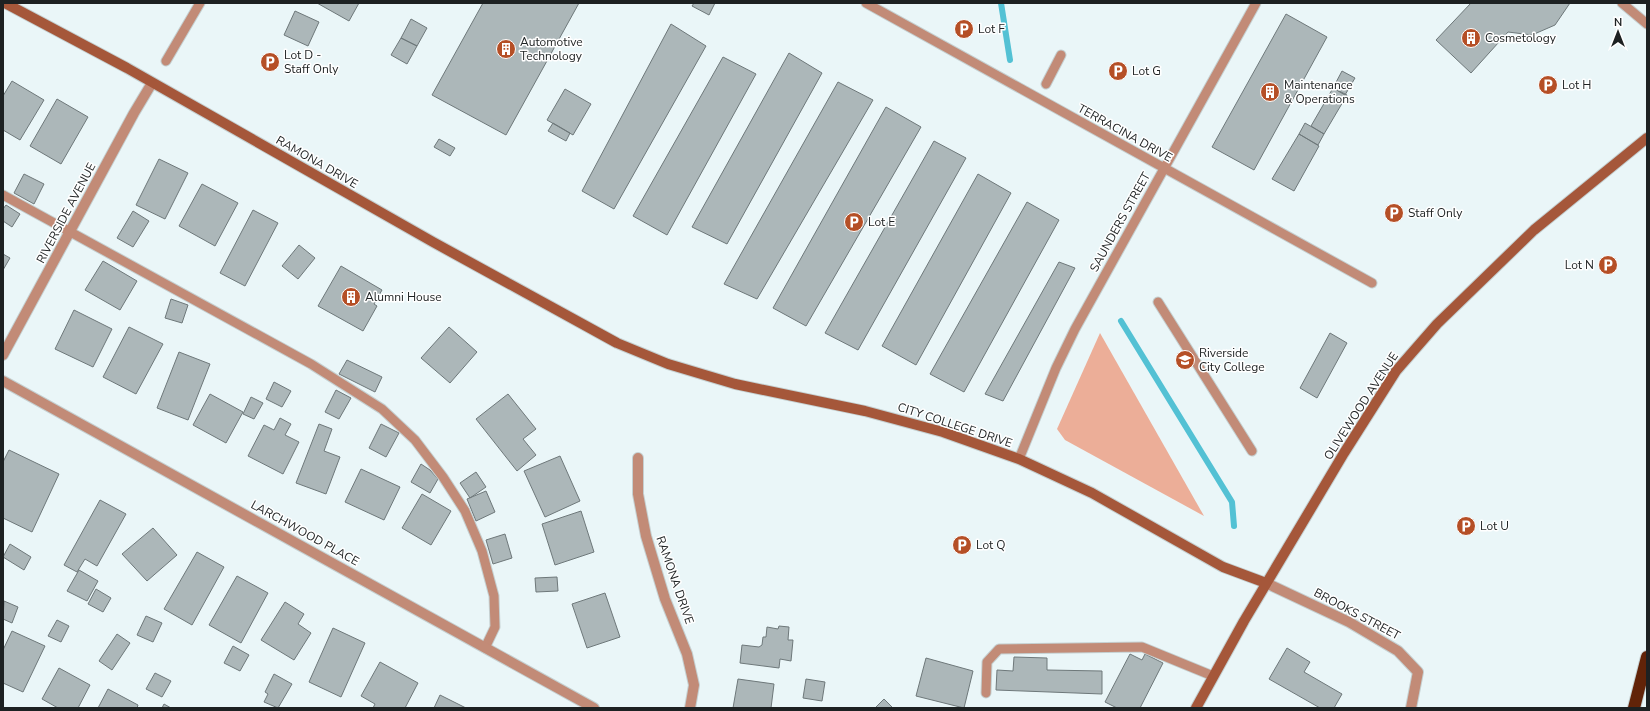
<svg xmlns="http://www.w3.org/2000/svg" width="1650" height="711" font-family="'Nunito Sans',sans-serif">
  <rect width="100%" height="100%" fill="#eaf6f8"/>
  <path fill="#ecae98" d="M1100 333 1204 516 1065 440 1057 429Z"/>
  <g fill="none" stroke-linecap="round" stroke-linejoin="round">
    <path stroke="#53c1d4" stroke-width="6" d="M1001 3 1010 60
      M1121 321 1232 502 1234 526"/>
  </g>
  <path fill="#acb7b9" stroke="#6e787a" d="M317 3H359L349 21Z
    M483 3H579L506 135 432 95Z
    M694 3H715L709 15 692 6Z
    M1471 3H1570L1555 25 1532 35 1508 32 1471 73 1436 40Z
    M295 11 319 22 308 46 284 35Z
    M1286 14 1327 37 1254 170 1212 147Z
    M411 19 427 28 417 46 401 38Z
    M671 24 706 46 614 209 582 191Z
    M401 38 417 46 407 64 391 55Z
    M789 53 822 73 727 244 692 227Z
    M723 57 756 74 667 235 633 216Z
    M1342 71 1355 78 1345 95 1333 88Z
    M12 81 44 100 20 140 3 130V96Z
    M838 82 873 100 757 299 724 284Z
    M1333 88 1347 95 1324 134 1311 126Z
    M565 89 591 104 573 135 547 120Z
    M57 99 88 117 61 164 30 146Z
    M886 107 921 127 806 326 773 308Z
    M553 123 570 133 566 141 548 131Z
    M1305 123 1324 134 1318 145 1299 134Z
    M1299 134 1319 146 1294 191 1272 179Z
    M439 139 455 148 450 156 434 147Z
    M934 141 966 158 858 350 825 333Z
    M159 159 188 173 165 219 136 205Z
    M24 174 44 184 34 204 14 193Z
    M978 174 1011 193 916 365 882 346Z
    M202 184 238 203 215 246 179 226Z
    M1027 202 1059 220 964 392 930 374Z
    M6 205 20 214 12 227 3 221V209Z
    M253 210 278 223 245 286 220 273Z
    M133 211 149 221 133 247 117 238Z
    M299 245 315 258 298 279 282 266Z
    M3 254 10 258 3 270Z
    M103 261 137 281 120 310 85 290Z
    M1059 262 1075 268 1003 401 985 394Z
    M341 266 382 290 374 304 377 306 363 331 318 306Z
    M171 299 188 305 182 323 165 318Z
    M74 310 112 329 93 367 55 349Z
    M129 327 163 344 136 394 103 377Z
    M449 327 477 352 450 383 421 358Z
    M1330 333 1347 343 1317 398 1300 388Z
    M179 352 210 364 188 420 157 408Z
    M347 360 382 377 375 392 339 374Z
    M274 382 291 391 282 407 266 399Z
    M336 390 351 398 339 419 325 412Z
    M210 394 243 412 226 443 193 425Z
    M508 394 536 429 523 439 536 455 517 471 476 419Z
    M251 397 263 403 254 419 243 414Z
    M280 418 291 424 285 435 299 442 283 474 248 456 264 425 274 430Z
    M319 424 332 429 324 451 340 457 326 494 296 483Z
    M381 424 399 433 386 457 369 448Z
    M9 450 59 474 32 532 3 518V462Z
    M560 456 580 501 545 517 524 471Z
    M421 464 430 470 438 479 430 493 411 482Z
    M361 469 400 487 384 520 345 502Z
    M476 472 486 487 470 498 460 483Z
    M486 491 495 512 476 521 467 499Z
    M422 494 451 511 431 545 402 528Z
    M100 500 126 514 97 566 85 559 77 572 64 565Z
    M581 511 594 552 555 565 542 524Z
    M153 528 177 555 147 581 122 554Z
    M505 534 512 558 493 564 486 540Z
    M10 544 31 557 24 570 3 557Z
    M197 552 224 567 192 625 164 609Z
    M79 570 98 581 87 601 67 591Z
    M237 576 268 593 241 643 209 625Z
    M557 577 558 591 536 592 535 578Z
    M96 589 111 598 103 612 88 604Z
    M605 593 620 637 587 648 572 604Z
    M4 601 18 607 12 623 3 619Z
    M285 602 304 614 298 624 311 633 294 660 261 640Z
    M146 616 162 623 153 642 137 635Z
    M57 620 69 626 61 642 48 636Z
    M779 626 789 627 788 640H793L791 661 780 659 779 668 740 663 742 645 759 647 762 645 763 637H766L767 627 778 629Z
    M333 628 365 643 341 697 309 682Z
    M12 631 45 646 23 692 3 683V650Z
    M117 634 130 643 112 670 99 661Z
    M233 646 249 655 240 671 224 663Z
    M1287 648 1310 662 1304 672 1342 694 1334 708H1320L1269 679Z
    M1130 654 1142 660 1145 654 1163 663 1140 708H1117L1105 702Z
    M1014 657 1047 658V670L1102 671V694L996 690 997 670 1013 671Z
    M926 658 973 671 964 708 916 696Z
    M380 662 418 683 405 708H373L375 704 361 696Z
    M59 668 90 685 78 708H58L42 699Z
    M155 673 171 681 162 697 146 689Z
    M274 674 292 684 278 708 264 702 268 694 265 692Z
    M738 679 774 684 771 708H733Z
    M806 679 825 682 822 701 803 698Z
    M108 689 138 705 137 708H98Z
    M440 695 466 708H434Z
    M884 699 893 708H875Z
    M164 704 171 708H162Z"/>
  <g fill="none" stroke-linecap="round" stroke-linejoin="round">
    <g stroke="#c5d0d1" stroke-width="11">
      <path id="lane" d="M866 3 1372 283
        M1622 3 1647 24
        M166 61 200 3
        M1046 84 1061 55
        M3 195 311 364 382 409 415 440 443 477 465 511 482 551 494 596 495 627 485 648
        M1158 302 1252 451
        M1019 459 1056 368 1075 329 1256 3
        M986 693 987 662 999 649 1142 647 1213 676"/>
    </g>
    <g stroke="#c5d0d1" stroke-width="12">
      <path id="street" d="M3 355 134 113 152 83
        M3 381 594 708
        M638 458V494L646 536 665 599 687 654 694 685 690 708
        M1266 583 1349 622 1398 651 1418 672 1411 708"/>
    </g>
    <g stroke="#c5d0d1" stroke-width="12">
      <path id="secondary" d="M5 3 127 68 433 242 617 343 668 364 735 384 865 411 943 432 1019 459 1092 493 1223 567 1266 583
        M1196 708 1244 621 1344 453 1396 371 1437 324 1534 230 1647 138"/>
    </g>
    <g stroke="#c5d0d1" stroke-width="14">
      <path id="highway" d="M1634 708 1647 657"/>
    </g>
    <use href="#lane" stroke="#c28b77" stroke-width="9"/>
    <use href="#street" stroke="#c28b77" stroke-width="10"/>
    <use href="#secondary" stroke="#a5573a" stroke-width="10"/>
    <use href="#highway" stroke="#612308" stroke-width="12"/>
  </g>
  <defs>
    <g id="parking-disc" transform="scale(1)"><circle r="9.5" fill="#b54f26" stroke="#fff"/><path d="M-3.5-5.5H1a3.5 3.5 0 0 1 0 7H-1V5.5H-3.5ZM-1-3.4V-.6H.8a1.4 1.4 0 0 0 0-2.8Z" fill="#fff"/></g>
    <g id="building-disc" transform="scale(1)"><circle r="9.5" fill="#b54f26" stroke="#fff"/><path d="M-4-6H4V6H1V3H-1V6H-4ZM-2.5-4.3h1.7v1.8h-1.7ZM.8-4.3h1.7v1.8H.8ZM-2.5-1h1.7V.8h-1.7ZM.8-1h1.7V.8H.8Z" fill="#fff"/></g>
    <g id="university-disc" transform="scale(1)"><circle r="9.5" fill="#b54f26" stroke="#fff"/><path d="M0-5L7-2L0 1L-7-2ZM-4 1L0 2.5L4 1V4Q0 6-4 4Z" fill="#fff"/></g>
  </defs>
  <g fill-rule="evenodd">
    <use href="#parking-disc" x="964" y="29"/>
    <use href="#building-disc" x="1471" y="38"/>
    <use href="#building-disc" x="506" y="49"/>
    <use href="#parking-disc" x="270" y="62"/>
    <use href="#parking-disc" x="1118" y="71"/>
    <use href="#parking-disc" x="1548" y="85"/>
    <use href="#building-disc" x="1270" y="92"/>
    <use href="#parking-disc" x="1394" y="213"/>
    <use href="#parking-disc" x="854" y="222"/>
    <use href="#parking-disc" x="1608" y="265"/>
    <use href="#building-disc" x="351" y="297"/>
    <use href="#university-disc" x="1185" y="360"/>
    <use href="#parking-disc" x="1466" y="526"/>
    <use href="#parking-disc" x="962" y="545"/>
  </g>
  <g text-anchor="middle" stroke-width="3" stroke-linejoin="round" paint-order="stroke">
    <g font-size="12" fill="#1d2122" stroke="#fff" text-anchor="start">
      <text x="978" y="33">Lot F</text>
      <text x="1485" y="42">Cosmetology</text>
      <text x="520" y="46">Automotive<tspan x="520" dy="14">Technology</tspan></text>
      <text x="284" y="59">Lot D -<tspan x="284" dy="14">Staff Only</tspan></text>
      <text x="1132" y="75">Lot G</text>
      <text x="1284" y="89">Maintenance<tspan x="1284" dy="14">&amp; Operations</tspan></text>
      <text x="1562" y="89">Lot H</text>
      <text x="1408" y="217">Staff Only</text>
      <text x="868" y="226">Lot E</text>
      <text x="1594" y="269" text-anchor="end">Lot N</text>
      <text x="365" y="301">Alumni House</text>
      <text x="1199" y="357">Riverside<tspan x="1199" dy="14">City College</tspan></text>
      <text x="1480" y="530">Lot U</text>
      <text x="976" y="549">Lot Q</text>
    </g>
    <g font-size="12" fill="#1d2122" stroke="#fff">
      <text transform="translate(1125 133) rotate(29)" y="4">TERRACINA DRIVE</text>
      <text transform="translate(317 162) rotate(30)" y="4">RAMONA DRIVE</text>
      <text transform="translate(66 213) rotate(-62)" y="4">RIVERSIDE AVENUE</text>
      <text transform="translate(1120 222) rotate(-61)" y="4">SAUNDERS STREET</text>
      <text transform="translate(1361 406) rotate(-57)" y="4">OLIVEWOOD AVENUE</text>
      <text transform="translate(955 425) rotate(18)" y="4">CITY COLLEGE DRIVE</text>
      <text transform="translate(305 533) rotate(29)" y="4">LARCHWOOD PLACE</text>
      <text transform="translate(675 580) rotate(71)" y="4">RAMONA DRIVE</text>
      <text transform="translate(1357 614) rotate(28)" y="4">BROOKS STREET</text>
    </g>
  </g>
  <rect width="1650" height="711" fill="none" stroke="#1d2122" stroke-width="8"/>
  <g transform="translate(1618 32)" stroke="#ffffff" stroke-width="3" paint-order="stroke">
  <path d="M0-3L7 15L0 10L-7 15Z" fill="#1d2122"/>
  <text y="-6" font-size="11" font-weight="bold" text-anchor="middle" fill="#1d2122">N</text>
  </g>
</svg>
